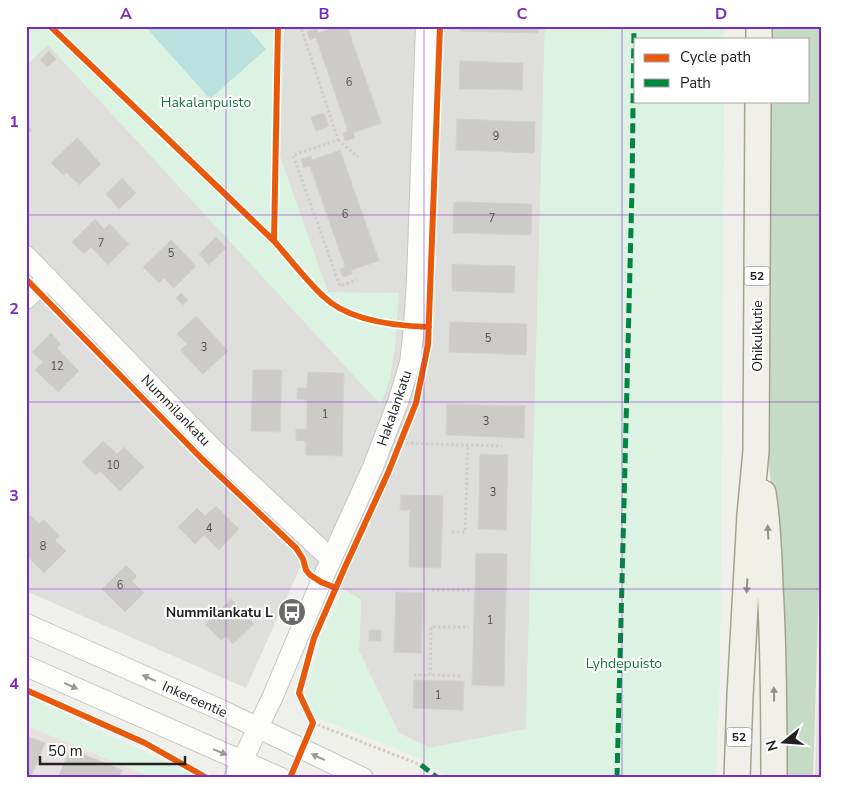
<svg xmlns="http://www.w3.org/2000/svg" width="847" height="804" font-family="'Nunito Sans',sans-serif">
  <rect width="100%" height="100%" fill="#efefeb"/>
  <path fill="#dededc" d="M26 26H545L526 729 429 748 399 733 359 651 361 600 302 563 246 688 26 591Z
    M821 614V778H815Z"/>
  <path fill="#e8e1e2" d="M26 725 153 778H26Z"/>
  <path fill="#c5dbc4" d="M771 26H821V522L813 778H783L778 543 766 440 770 101H808V39H771Z"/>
  <path fill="#dcf2e3" d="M26 26H284L280 156 328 292 399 293 395 348 390 378 381 405 48 45 26 66Z
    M545 26H724V39H636V101H724L720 678 716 778H449L422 759 315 717 306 696 320 640 343 589 361 600 359 651 399 733 429 748 526 729Z
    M26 696 199 778H153L26 725Z"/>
  <path fill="#bbe1de" d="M145 26H246L266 49 210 99Z"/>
  <path fill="#cccbc8" stroke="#d2d1cd" d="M339 26H347L381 123 353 133 355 138 345 141 343 133 348 131 316 38 310 40 307 32 317 29 318 33Z
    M460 26H538V33L460 31Z
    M49 51 56 59 47 67 40 60Z
    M460 61 523 63 522 90 459 89Z
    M324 113 329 126 316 131 311 117Z
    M457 119 535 122 534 153 456 150Z
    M26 124 32 130 26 136Z
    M77 138 101 164 79 185 66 172 63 175 51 163Z
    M340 150 379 261 351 270 352 274 343 277 340 269 345 267 310 166 304 168 301 159 311 156 312 160Z
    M122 178 136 193 119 209 106 194Z
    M454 202 532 204 531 235 453 233Z
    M95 219 104 229 110 224 129 244 108 265 91 247 84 254 72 242Z
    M216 237 226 248 209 265 199 254Z
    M171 240 196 266 174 288 164 278 159 283 143 267Z
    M452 264 515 266 514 293 452 291Z
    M181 293 188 300 183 305 176 298Z
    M196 316 228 351 203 374 180 350 187 344 177 334Z
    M450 322 527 324 526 355 449 352Z
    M51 333 61 344 57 348 79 371 58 392 35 370 43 362 32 352Z
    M253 370H282L280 432 251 431Z
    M308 372 344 373 342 456 306 455V441L296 440V429H307V400L297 399V388H307Z
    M447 404 525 406 524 438 446 435Z
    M103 441 117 454 124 447 144 467 120 491 100 471 96 475 82 462Z
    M480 454 508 455 506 530 478 529Z
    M401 495 443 496 441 568 409 567 410 510H400Z
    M216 506 239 529 219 550 204 535 195 544 178 527 197 508 205 516Z
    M30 515 39 524 44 520 60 536 55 540 66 551 44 573 26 555V518Z
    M476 553 507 554 504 686 472 685Z
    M126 565 137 576 132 581 144 593 125 612 102 589Z
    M396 592 423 593 421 653 394 652Z
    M231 599 254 624 233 644 226 636 221 640 205 624Z
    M369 630H381V641H369Z
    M414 680 464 681 463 710 413 708Z
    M26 736 45 743 31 777 26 775Z
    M70 749 122 770 119 778H58Z"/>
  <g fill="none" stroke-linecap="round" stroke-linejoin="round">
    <g stroke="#c5c5c3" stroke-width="22">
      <path id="minor" d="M26 256 213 449 331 559
        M26 299 48 278
        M26 624 221 710 363 778
        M26 666 281 778
        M234 778 273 696 321 582 373 467 398 402 410 363 414 327 417 280 426 26"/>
    </g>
    <g stroke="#a3a38a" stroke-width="28">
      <path id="major" d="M759 39V26
        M763 493C768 524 769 556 770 587 774 651 774 714 774 778
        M737 778 740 696 750 515 756 451 758 101"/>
    </g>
    <path stroke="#d3ccc7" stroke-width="3" stroke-dasharray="2.5 2.5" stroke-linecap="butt" d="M304 26 301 28 338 140 293 155 340 286 357 280
      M361 26 364 28
      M338 140 358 157
      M401 443 502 446
      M452 532H465L468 445
      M432 590H470
      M414 675H430
      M460 676 430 675 431 627H469
      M313 723 421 765"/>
    <use href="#minor" stroke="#fdfdfc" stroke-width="20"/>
    <use href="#major" stroke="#f1f0e8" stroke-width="25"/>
    <path stroke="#00873e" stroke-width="5" stroke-dasharray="10 5" stroke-linecap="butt" d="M421 765 438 778
      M617 778 632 189 634 26"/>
    <g stroke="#fff" stroke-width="9">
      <path id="cycleway" d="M278 26 274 241C290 259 306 280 323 296 348 321 395 326 429 327
        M51 27 274 241
        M26 279 203 460 296 548 303 559 306 570 310 575 321 582 336 588
        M26 690 145 743 207 778
        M290 778 313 723 299 693 314 638 345 567 388 473 416 403 428 345 440 26"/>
    </g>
    <use href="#cycleway" stroke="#e8590c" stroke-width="6"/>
  </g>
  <defs><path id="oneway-solid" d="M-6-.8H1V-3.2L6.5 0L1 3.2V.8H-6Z" transform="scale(1.25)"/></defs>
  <g fill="#93938e">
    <use href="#oneway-solid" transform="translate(768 532) rotate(-93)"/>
    <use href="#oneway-solid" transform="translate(747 586) rotate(93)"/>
    <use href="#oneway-solid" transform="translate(774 694) rotate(-91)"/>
  </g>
  <g fill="#9a9a99">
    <use href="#oneway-solid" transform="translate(149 678) rotate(-156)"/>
    <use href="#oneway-solid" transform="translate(71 686) rotate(24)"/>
    <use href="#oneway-solid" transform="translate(220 752) rotate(23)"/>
    <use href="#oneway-solid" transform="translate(318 757) rotate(-155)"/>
  </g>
  <path fill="none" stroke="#7b2cbf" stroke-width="1" stroke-opacity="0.55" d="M226 26V778M424 26V778M622 26V778M26 215H821M26 402H821M26 589H821"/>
  <defs>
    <g id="bus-disc" transform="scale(1.4375)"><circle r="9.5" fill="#696968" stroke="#fff"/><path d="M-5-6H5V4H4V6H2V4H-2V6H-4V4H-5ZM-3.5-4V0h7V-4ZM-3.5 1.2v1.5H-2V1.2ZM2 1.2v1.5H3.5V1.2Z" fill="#fff"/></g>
  </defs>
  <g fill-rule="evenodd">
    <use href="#bus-disc" x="292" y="612"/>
  </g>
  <g text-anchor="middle" stroke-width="4.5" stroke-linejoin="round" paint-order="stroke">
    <g font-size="11" fill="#4c4c4b">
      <text x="349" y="86">6</text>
      <text x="496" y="140">9</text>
      <text x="345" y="218">6</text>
      <text x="492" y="222">7</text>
      <text x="101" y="247">7</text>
      <text x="171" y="257">5</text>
      <text x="488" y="342">5</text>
      <text x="204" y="351">3</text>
      <text x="57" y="370">12</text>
      <text x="325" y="418">1</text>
      <text x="486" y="425">3</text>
      <text x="113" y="469">10</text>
      <text x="493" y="496">3</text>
      <text x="209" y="532">4</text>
      <text x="43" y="550">8</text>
      <text x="120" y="589">6</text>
      <text x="490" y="624">1</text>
      <text x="438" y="699">1</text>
    </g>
    <g fill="#fff" stroke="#646464" stroke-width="1">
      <rect x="744.5" y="266.5" width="25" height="19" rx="4"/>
      <rect x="726.5" y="727.5" width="25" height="19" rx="4"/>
    </g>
    <g font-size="12" font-weight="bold" fill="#212121">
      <text x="757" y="280">52</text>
      <text x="739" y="741">52</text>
    </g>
    <g font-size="14" fill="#197641" stroke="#fff">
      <text x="206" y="107">Hakalanpuisto</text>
      <text x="624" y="668">Lyhdepuisto</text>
    </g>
    <g font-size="14" fill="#212121" stroke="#fff">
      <text transform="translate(757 336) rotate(-90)" y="5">Ohikulkutie</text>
      <text transform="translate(394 408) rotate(-71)" y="5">Hakalankatu</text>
      <text transform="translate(176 410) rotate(46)" y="5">Nummilankatu</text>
      <text transform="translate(195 699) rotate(24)" y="5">Inkereentie</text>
    </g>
    <g font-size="14" font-weight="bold" fill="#212121" stroke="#fff" text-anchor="end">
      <text x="273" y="617">Nummilankatu L</text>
    </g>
  </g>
  <rect width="847" height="804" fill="none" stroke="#ffffff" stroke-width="55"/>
  <rect x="634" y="38" width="175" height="65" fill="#ffffff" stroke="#a6a6a6"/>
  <rect x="644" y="54" width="25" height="8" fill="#e8590c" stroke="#a6a6a6"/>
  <text x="680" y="62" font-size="15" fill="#212121">Cycle path</text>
  <rect x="644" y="79" width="25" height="8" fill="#00873e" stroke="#a6a6a6"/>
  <text x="680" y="88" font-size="15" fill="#212121">Path</text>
  <g transform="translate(784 742) rotate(253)" stroke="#ffffff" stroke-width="4" paint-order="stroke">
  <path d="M0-4L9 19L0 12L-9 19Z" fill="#212121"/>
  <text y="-8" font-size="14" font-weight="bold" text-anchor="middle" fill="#212121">N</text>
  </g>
  <path d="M40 756v8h145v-8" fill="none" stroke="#212121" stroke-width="2.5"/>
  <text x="48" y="756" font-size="15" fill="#212121" stroke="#ffffff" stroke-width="4" paint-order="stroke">50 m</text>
  <rect x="28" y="28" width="792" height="748" fill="none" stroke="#7b2cbf" stroke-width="2"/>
  <g font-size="16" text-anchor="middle" font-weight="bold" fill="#7b2cbf">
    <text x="126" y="19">A</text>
    <text x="324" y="19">B</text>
    <text x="522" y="19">C</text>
    <text x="721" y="19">D</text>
    <text x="14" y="127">1</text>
    <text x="14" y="314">2</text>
    <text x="14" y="501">3</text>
    <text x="14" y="689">4</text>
  </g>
</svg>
